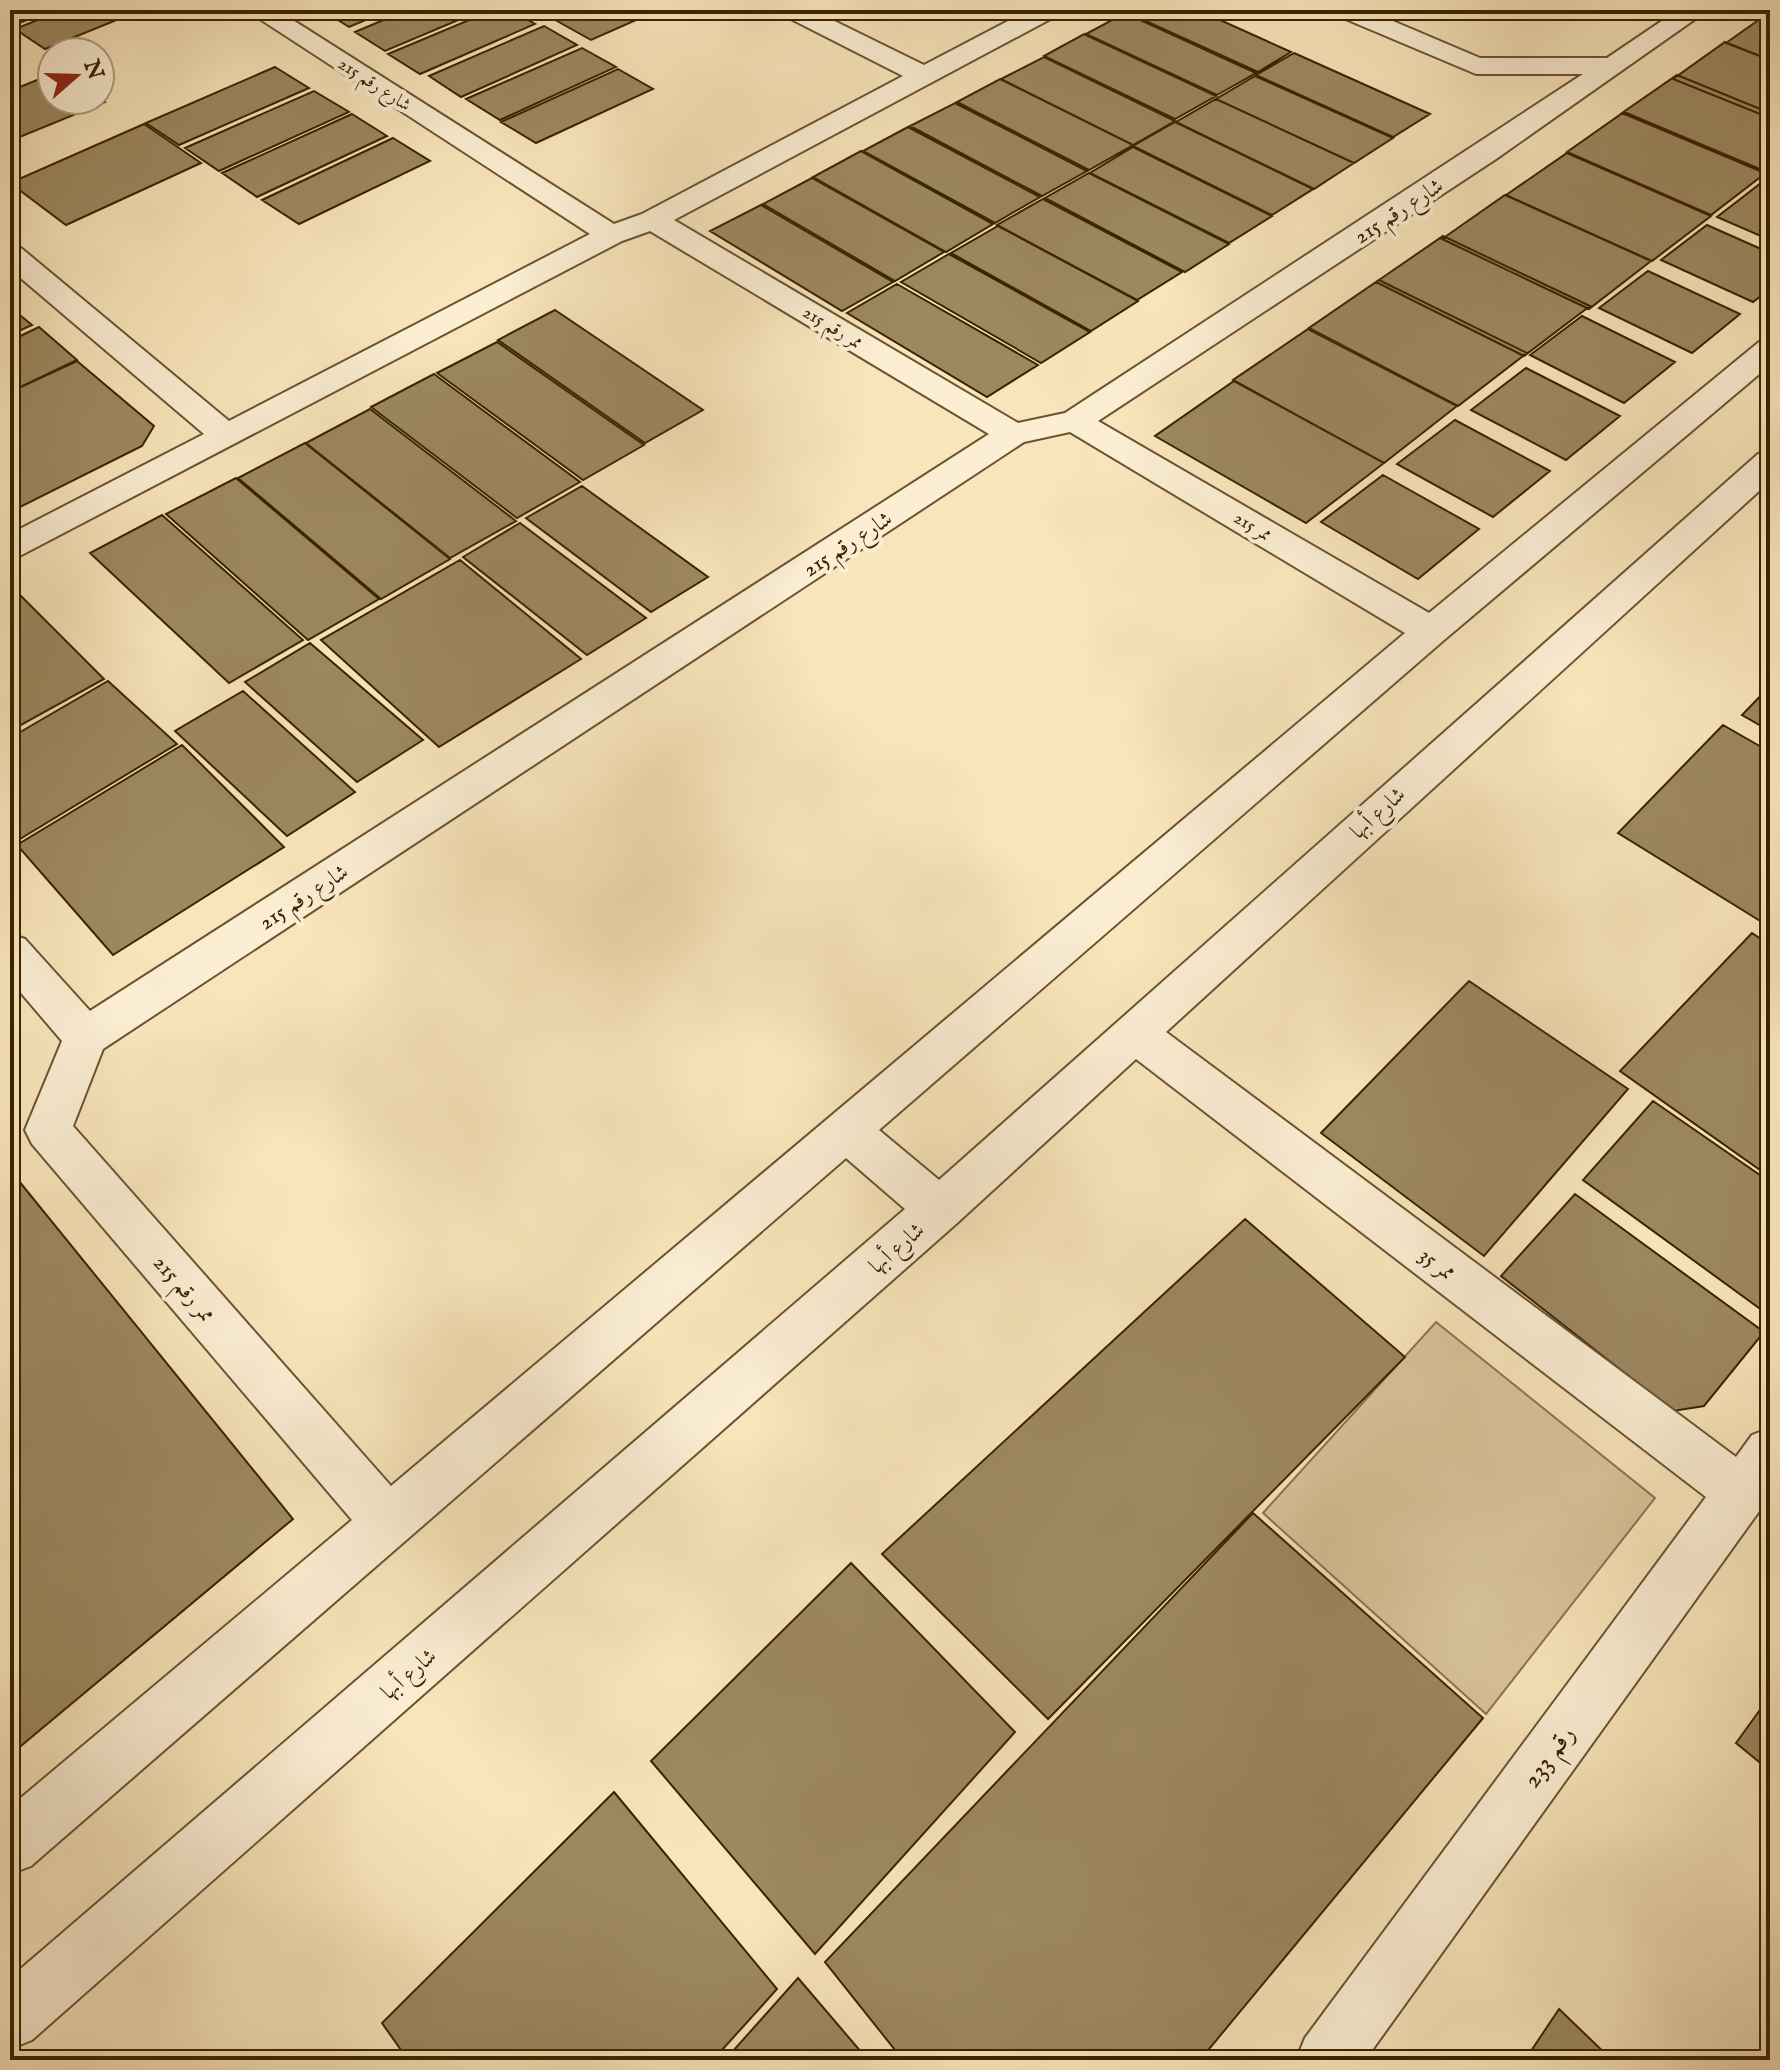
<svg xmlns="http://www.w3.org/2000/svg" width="1780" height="2070" font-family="'IM FELL English',Amiri,serif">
  <rect width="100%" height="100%" fill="#f9e5bc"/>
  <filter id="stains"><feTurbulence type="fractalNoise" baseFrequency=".0025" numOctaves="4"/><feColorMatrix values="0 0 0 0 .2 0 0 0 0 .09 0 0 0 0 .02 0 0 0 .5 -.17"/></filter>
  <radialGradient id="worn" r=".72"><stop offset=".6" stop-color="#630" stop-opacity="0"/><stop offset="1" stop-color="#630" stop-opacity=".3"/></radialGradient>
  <path fill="#d9c49c" stroke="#8a744e" stroke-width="2" d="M1436 1322 1655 1498 1486 1714 1263 1513Z"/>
  <path fill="#9d8862" stroke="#3a2300" stroke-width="2" d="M10 10H52L14 25 10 22Z
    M63 10H141L45 49 15 29Z
    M322 10H390L349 27Z
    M407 10H482L385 51 355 32Z
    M493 10H510L535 24 420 74 388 54Z
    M546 10H637L624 16 634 21 591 40 541 12Z
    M1130 10H1198L1291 52 1258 72 1126 12Z
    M1770 12V60L1726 43Z
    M1125 13 1256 73 1217 95 1086 34Z
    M544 26 577 45 461 97 429 76Z
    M1084 34 1216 96 1175 119 1044 56Z
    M1725 42 1770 60V118L1673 79Z
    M582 48 616 67 500 120 466 99Z
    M1294 53 1430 114 1393 137 1256 75Z
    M1044 57 1175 121 1133 145 1001 79Z
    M275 67 309 88 179 145 146 123Z
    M618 69 653 89 536 143 501 122Z
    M52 74V100L100 98 105 102 10 141V91Z
    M1677 75 1770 113V169L1765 173 1622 113Z
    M1255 76 1393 138 1354 163 1216 99Z
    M1000 79 1133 145 1089 170 957 102Z
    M314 91 349 112 219 171 185 148Z
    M1216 99 1354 163 1314 189 1176 122Z
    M955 103 1087 171 1042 196 910 126Z
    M1624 112 1767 172 1711 215 1567 152Z
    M352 114 387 136 257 197 222 173Z
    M1175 122 1313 189 1272 215 1133 146Z
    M144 124 201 163 66 225 10 183Z
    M908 127 1040 197 995 223 863 151Z
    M393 138 430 161 299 224 262 200Z
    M1133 147 1272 216 1229 243 1090 173Z
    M861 151 993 224 946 252 813 177Z
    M1567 153 1711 216 1652 261 1506 195Z
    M1089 173 1229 244 1185 272 1045 198Z
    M812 178 944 252 895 281 763 204Z
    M1761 183 1770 187V240L1717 217Z
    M1505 195 1651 261 1589 309 1442 239Z
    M1043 199 1182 272 1137 300 997 225Z
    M761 205 893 282 842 311 710 231Z
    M1707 225 1770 253V289L1753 302 1661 260Z
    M998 226 1138 301 1091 331 951 253Z
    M1443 236 1590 306 1524 356 1376 282Z
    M949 254 1090 332 1041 363 901 282Z
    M1648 271 1740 314 1692 353 1599 308Z
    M1379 280 1527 353 1458 406 1309 328Z
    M897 284 1038 365 987 397 847 313Z
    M10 307 32 325 10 335Z
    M555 310 703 410 645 443 498 340Z
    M1582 316 1675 362 1624 403 1530 355Z
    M39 327 77 360 10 392V341Z
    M1308 329 1457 406 1384 463 1233 380Z
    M497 342 644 445 583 480 437 373Z
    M77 361 154 426 142 446 10 512V392Z
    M1526 368 1620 416 1566 460 1471 410Z
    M434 374 580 482 517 518 371 407Z
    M1234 381 1384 463 1306 523 1155 436Z
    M370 409 516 521 450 558 306 443Z
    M1455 420 1550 471 1493 517 1397 464Z
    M305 443 450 559 381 599 238 478Z
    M1383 475 1479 529 1418 579 1321 522Z
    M236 478 379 599 308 640 166 514Z
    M582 486 708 577 651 612 526 518Z
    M162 515 303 640 229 683 90 553Z
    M520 523 646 618 587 655 463 557Z
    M460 560 581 659 439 747 321 640Z
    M16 591 104 679 10 731V595Z
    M310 643 423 740 357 782 245 682Z
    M108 681 177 744 10 845V738Z
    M1770 686V731L1742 715Z
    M243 691 355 792 287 836 175 731Z
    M1723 725 1770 752V927L1618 833Z
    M182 745 284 847 113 955 17 845Z
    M1752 933 1770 945V1177L1620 1071Z
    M1469 981 1628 1089 1484 1256 1321 1133Z
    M1653 1101 1770 1182V1316L1583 1180Z
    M10 1170 293 1519 10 1755Z
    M1575 1194 1764 1332 1704 1406 1673 1411 1501 1276Z
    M1245 1219 1405 1357 1048 1719 882 1554Z
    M1253 1513 1483 1718 1200 2060H903L825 1962Z
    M851 1563 1015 1732 815 1954 651 1761Z
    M1770 1696V1771L1736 1743Z
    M614 1792 777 1989 713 2060H408L382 2023Z
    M798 1978 868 2060H725Z
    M1559 2009 1612 2060H1525Z"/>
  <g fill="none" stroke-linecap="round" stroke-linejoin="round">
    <g stroke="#6a542f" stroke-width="4">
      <path id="minor" d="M246 10H277L614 224 642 214 903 76 783 15 779 10H812L924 65 1029 10H1062L1058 15 674 220 1018 423 1065 413 1583 74H1476L1336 15 1332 10H1367L1480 58H1607L1678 10H1708L1496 159 1098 421 1429 613 1759 342 1770 339V365L1444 640 879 1130 939 1180 1758 454 1770 451V481L1166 1032 1736 1457 1752 1435 1770 1428V1496L1365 2060H1296L1305 2038 1706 1497 1136 1059 956 1224 32 2040 10 2049V1978L905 1209 846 1158 31 1866 10 1874V1807L352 1520 32 1144 25 1130 62 1041 10 980V934L25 939 90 1011 989 434 650 231 622 241 10 561V534L204 434 10 269V245L21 248 229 421 590 234ZM1070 432 1405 633 391 1486 73 1126 103 1049 1024 442Z"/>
    </g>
    <use href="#minor" fill="#fbeed3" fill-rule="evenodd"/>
  </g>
  <g text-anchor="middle" stroke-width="8" stroke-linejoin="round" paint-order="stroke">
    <g font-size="18" fill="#3a2300" stroke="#fbeed3">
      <text transform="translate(375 84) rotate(33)" y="6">شارع رقم 215</text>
      <text transform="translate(833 327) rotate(31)" y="6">ممر رقم 215</text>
      <text transform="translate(1253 526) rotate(31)" y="6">ممر 215</text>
    </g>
    <g font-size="22" fill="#3a2300" stroke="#fbeed3">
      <text transform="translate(1398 210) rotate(-33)" y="8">شارع رقم 215</text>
      <text transform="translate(847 543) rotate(-33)" y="8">شارع رقم 215</text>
      <text transform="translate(1377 812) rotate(-42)" y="8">شارع أبها</text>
      <text transform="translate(303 896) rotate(-33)" y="8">شارع رقم 215</text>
      <text transform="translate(896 1247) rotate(-41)" y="8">شارع أبها</text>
      <text transform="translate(1438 1263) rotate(37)" y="8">ممر 35</text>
      <text transform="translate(185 1288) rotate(49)" y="8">ممر رقم 215</text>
      <text transform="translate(408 1673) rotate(-41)" y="8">شارع أبها</text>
    </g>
    <g font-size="26" fill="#3a2300" stroke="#fbeed3">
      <text transform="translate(1548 1756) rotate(-54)" y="9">رقم 233</text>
    </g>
  </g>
  <rect width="1780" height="2070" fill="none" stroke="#f9e5bc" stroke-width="40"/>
  <rect x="12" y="12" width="1756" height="2046" fill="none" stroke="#3a2300" stroke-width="4"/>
  <rect x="20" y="20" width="1740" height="2030" fill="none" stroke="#3a2300" stroke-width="2"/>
  <g transform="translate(76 76) rotate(70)"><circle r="38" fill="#fbeed3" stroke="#ae9d7f" stroke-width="2"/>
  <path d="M0-6L14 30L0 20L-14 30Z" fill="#8f2418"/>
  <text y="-12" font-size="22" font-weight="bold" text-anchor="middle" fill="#3a2300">N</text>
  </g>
  <rect width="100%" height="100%" filter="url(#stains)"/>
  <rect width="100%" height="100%" fill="url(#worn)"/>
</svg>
